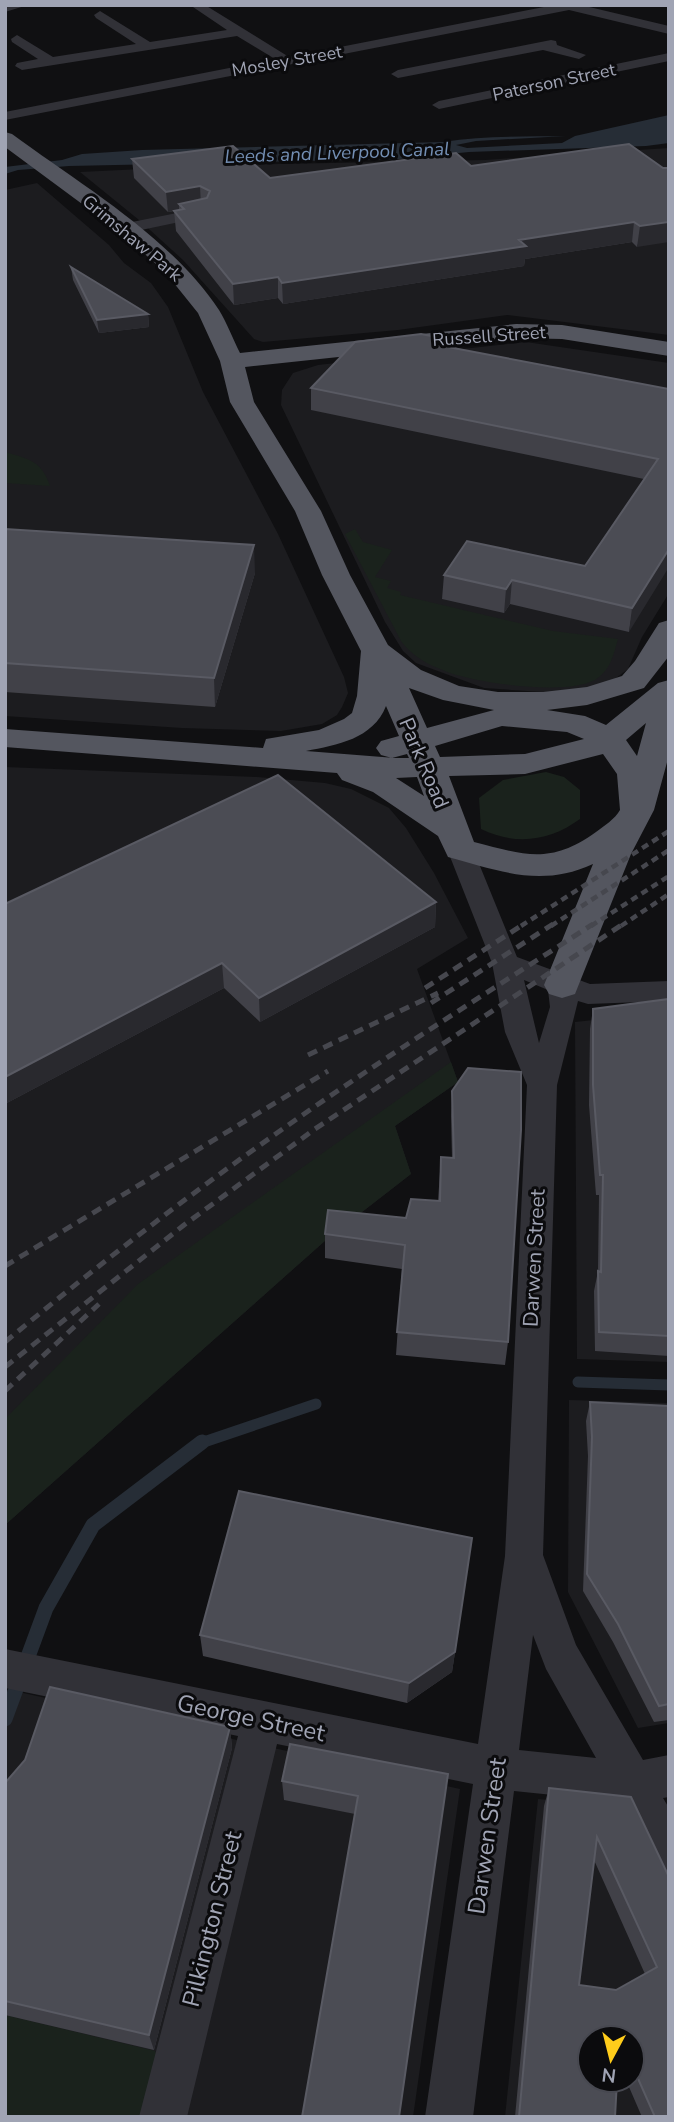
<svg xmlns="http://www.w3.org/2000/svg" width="674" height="2122" font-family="'Nunito Sans',sans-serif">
  <rect width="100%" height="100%" fill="#101012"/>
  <path fill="#1c1c1f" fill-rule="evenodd" d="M669 148V335L507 315 398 330 263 342 254 339 183 260 139 220 80 172 225 165 485 160Z
    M37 183 109 245 124 263 151 283 168 307 203 392 278 534 344 677 348 693 342 707 337 715 322 724 281 731 182 728 5 716V190Z
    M526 342 669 363V593L642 637 628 669 608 684 572 694 484 688 416 663 403 651 385 622 281 405 282 390 293 373 318 365Z
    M5 767 257 777 325 783 351 789 389 808 406 828 434 873 468 938 417 969 458 1082 395 1126 411 1174 326 1240 5 1525Z
    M669 1012V1362L577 1359 575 1022Z
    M569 1400 669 1403V1723L638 1728 568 1592Z
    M5 1689 460 1789 413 2117H5Z
    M538 1799 625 1808 669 2117H505ZM590 2038H632V2080H590Z"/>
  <path fill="#1a221c" d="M5 452C29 459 42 461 50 486L5 483Z
    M355 529 363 542 392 550 375 577 391 581 387 588 401 592 400 595 553 631 618 639C614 653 611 668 599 677 575 698 474 683 445 671 427 664 412 656 401 641L345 534Z
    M546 772 564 777 580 790V819C550 841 516 846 481 829L479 798 503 780Z
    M451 1062 458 1082 395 1126 411 1174 326 1240 5 1525V1419L138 1284Z
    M5 2015 155 2051 163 2071 151 2117H5Z"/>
  <path fill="#262d36" d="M669 115V143L646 146 469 152 399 159 69 166 18 170 5 174V167L62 160 82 154 142 150 443 142C483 135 525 137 566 136L476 141 456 145 467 148 562 143 575 136Z"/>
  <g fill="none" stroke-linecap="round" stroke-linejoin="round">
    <path stroke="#262d36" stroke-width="11" d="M578 1382 669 1385
      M198 1444 316 1404"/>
    <path stroke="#262d36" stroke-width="15" d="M5 1719 46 1608 93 1525 202 1442"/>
    <path fill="#313137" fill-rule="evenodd" d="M5 5H28L5 12Z
      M190 5H205L289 57 554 5H581L669 26V34L569 10 5 120V112L275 59 237 36 22 70 15 66 17 63 38 59 12 42 11 39 17 35 53 57 136 44 96 18 94 15 100 11 150 42 227 30Z
      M551 40 556 41 557 45 586 55 579 59 543 50 398 78 391 74 398 70Z
      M669 53V61L439 109 432 105 439 101Z
      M202 208 210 213 208 216 127 233 119 228 127 223Z
      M460 841 469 843 473 849 517 957 590 984 669 981V1001L588 1004 578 1001 557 1085 543 1555 576 1645 643 1760 669 1755V1797L663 1798 669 1808V1874L654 1868 621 1802 514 1791 473 2117H425L473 1784 277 1744 187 2117H139L238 1736 5 1688V1649L478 1744 505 1556 527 1085 505 1032 492 963 447 849 451 843ZM524 980 548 990 550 1007 539 1043ZM533 1635 546 1669 596 1758 519 1750Z"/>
    <path fill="#54565f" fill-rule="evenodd" d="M5 132 12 134C81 185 171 237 219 310 227 323 233 339 240 353L516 324 562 325 669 342V356L562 339 516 338 245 367 254 402 321 511 350 575 388 645 421 670 459 686 498 692H543L587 687 622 676 635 661 659 623 669 620V656L644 688 587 705 547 710 585 716 606 725 658 683 669 680V755L654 810 631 854 575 994 562 998 549 994 544 985 593 864C541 888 500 871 448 857L438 836 373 792 342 780 337 773 5 747V729L263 748 266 739 319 730 344 719 352 713 357 696 361 651 322 575 295 511 230 402 220 361 198 313 165 272 120 232 5 147ZM409 688 443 700 494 710 427 728ZM386 706 399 736 381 741 376 748 381 755 392 758 407 754 409 758H395L306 751C337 745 373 739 386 706ZM646 723 637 756 626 740ZM502 726 567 732 584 739 525 754 440 757 435 746ZM603 754 617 774 620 810C615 819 604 826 596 832 550 865 525 855 474 842L449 776 525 774ZM417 777 424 796 396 778Z"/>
    <path stroke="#46474e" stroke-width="4.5" stroke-dasharray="7 5" stroke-linecap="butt" d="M521 926 669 831
      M551 926 669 850
      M591 926 669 876
      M621 926 669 894"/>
    <path stroke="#46474e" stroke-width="5" stroke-dasharray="10 7" stroke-linecap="butt" d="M425 988 524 924
      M431 1003 553 924
      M308 1055 438 993
      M5 1266 328 1071
      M5 1342C91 1271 179 1202 270 1138 375 1063 485 994 593 924
      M5 1367 184 1225 315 1129 623 924
      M5 1391 99 1304"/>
  </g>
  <path fill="#414148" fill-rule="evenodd" d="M132 159 270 178 471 166 663 168 637 247 632 242 525 259 524 266 283 304 278 298 234 305 176 231 174 211 168 212 134 178Z
    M71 267 148 314 149 327 99 333 73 280Z
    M452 348 669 389 629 632 510 604 504 613 442 599 444 575 585 566 644 479 311 410V388Z
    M5 529 255 573 215 707 5 692Z
    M436 902 435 927 260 1022 224 988 5 1104V904Z
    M669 999V1356L595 1351 594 1291 598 1271 599 1195H596L589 1105 590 1029 593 1009Z
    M452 1091 508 1342 505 1365 396 1355 402 1269 325 1258V1234L406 1218 438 1201 441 1157 452 1158 451 1116Z
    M590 1402 669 1406V1720L654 1722 613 1642 583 1591 588 1456 586 1421Z
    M469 1560 452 1672 407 1703 203 1656 200 1635Z
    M230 1727 232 1748 154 2050 5 2015V1783Z
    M448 1774 355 1814 284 1800 282 1781Z
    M549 1788 669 1877V2117H642L626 2080H632V2038H590L615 2117H515L544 1806ZM594 1860 645 1974 616 1990 579 1985Z"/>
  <path fill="#29292e" d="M200 186 201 205 179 204V210L168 212 166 192Z
    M634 222 632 242 525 259 524 266 283 304 282 283 519 240Z
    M669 222V242L637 247 640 226Z
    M278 277V298L234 305 233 284Z
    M148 314 149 327 99 333 97 320Z
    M254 545 255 573 215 707 214 678Z
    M669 549V567L629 632 632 608Z
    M512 580 510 604 504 613 506 589Z
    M436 902 435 927 260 1022 259 998Z
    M222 963 224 988 5 1104V1077Z
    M469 1560 452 1672 407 1703 409 1683Z
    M230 1727 232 1748 154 2050 149 2035Z"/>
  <path fill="#4b4c54" stroke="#595a63" stroke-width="2" fill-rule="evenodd" d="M629 144 663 168H669V222L640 226 634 222 519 240 526 246 282 283 278 277 233 284 174 211 184 209 179 204 207 198 210 191 200 186 166 192 132 159 233 146 270 178 456 153 471 166Z
    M71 267 148 314 97 320Z
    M421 334 452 340 448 347 669 389V549L632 608 512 580 506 589 444 575 467 541 585 566 658 459 311 388 355 342Z
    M5 529 254 545 214 678 5 663Z
    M278 775 436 902 259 998 222 963 5 1077V904Z
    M669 999V1336L599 1332 598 1271 601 1272 603 1175H600L593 1085V1009Z
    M468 1068 521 1072V1130L508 1342 397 1332 405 1245 325 1234 328 1210 406 1218 411 1199 440 1201 441 1157 454 1158 452 1091Z
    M590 1402 669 1406V1704L659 1706 618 1624 587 1574 592 1437Z
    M239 1491 472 1538 455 1652 409 1683 200 1635Z
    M50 1687 230 1727 149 2035 5 2001V1783L25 1760Z
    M290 1744 448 1774 399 2117H302L358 1796 282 1781Z
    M549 1788 631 1797 669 1877V2117H655L632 2065V2038H590V2080H617L615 2117H519ZM597 1837 657 1967 616 1990 579 1985Z"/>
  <g text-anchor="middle" stroke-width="6" stroke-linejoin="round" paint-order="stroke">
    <g font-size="18" fill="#a0a4b4" stroke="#0b0b0d">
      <text transform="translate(287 61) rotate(-10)" y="6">Mosley Street</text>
      <text transform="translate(554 82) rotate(-12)" y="6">Paterson Street</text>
      <text transform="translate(132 238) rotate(40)" y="6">Grimshaw Park</text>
      <text transform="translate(489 336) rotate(-4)" y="6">Russell Street</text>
    </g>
    <g font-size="19" font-style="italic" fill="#738eb3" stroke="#0b0b0d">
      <text transform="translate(337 152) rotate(-2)" y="7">Leeds and Liverpool Canal</text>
    </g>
    <g font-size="21" fill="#a0a4b4" stroke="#0b0b0d">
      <text transform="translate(424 763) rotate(67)" y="7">Park Road</text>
      <text transform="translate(534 1258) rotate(-87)" y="7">Darwen Street</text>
    </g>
    <g font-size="24" fill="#a0a4b4" stroke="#0b0b0d">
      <text transform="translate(251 1718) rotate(12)" y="8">George Street</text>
      <text transform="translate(487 1836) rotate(-82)" y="8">Darwen Street</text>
      <text transform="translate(212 1919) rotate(-76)" y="8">Pilkington Street</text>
    </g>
  </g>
  <rect width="674" height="2122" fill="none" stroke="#a0a4b4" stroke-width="14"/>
  <g transform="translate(611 2059) rotate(187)"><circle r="33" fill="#0b0b0d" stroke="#474850" stroke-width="2"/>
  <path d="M0-5L12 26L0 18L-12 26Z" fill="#ffcd1b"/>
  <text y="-10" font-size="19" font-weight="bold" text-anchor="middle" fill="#a0a4b4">N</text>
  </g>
</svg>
